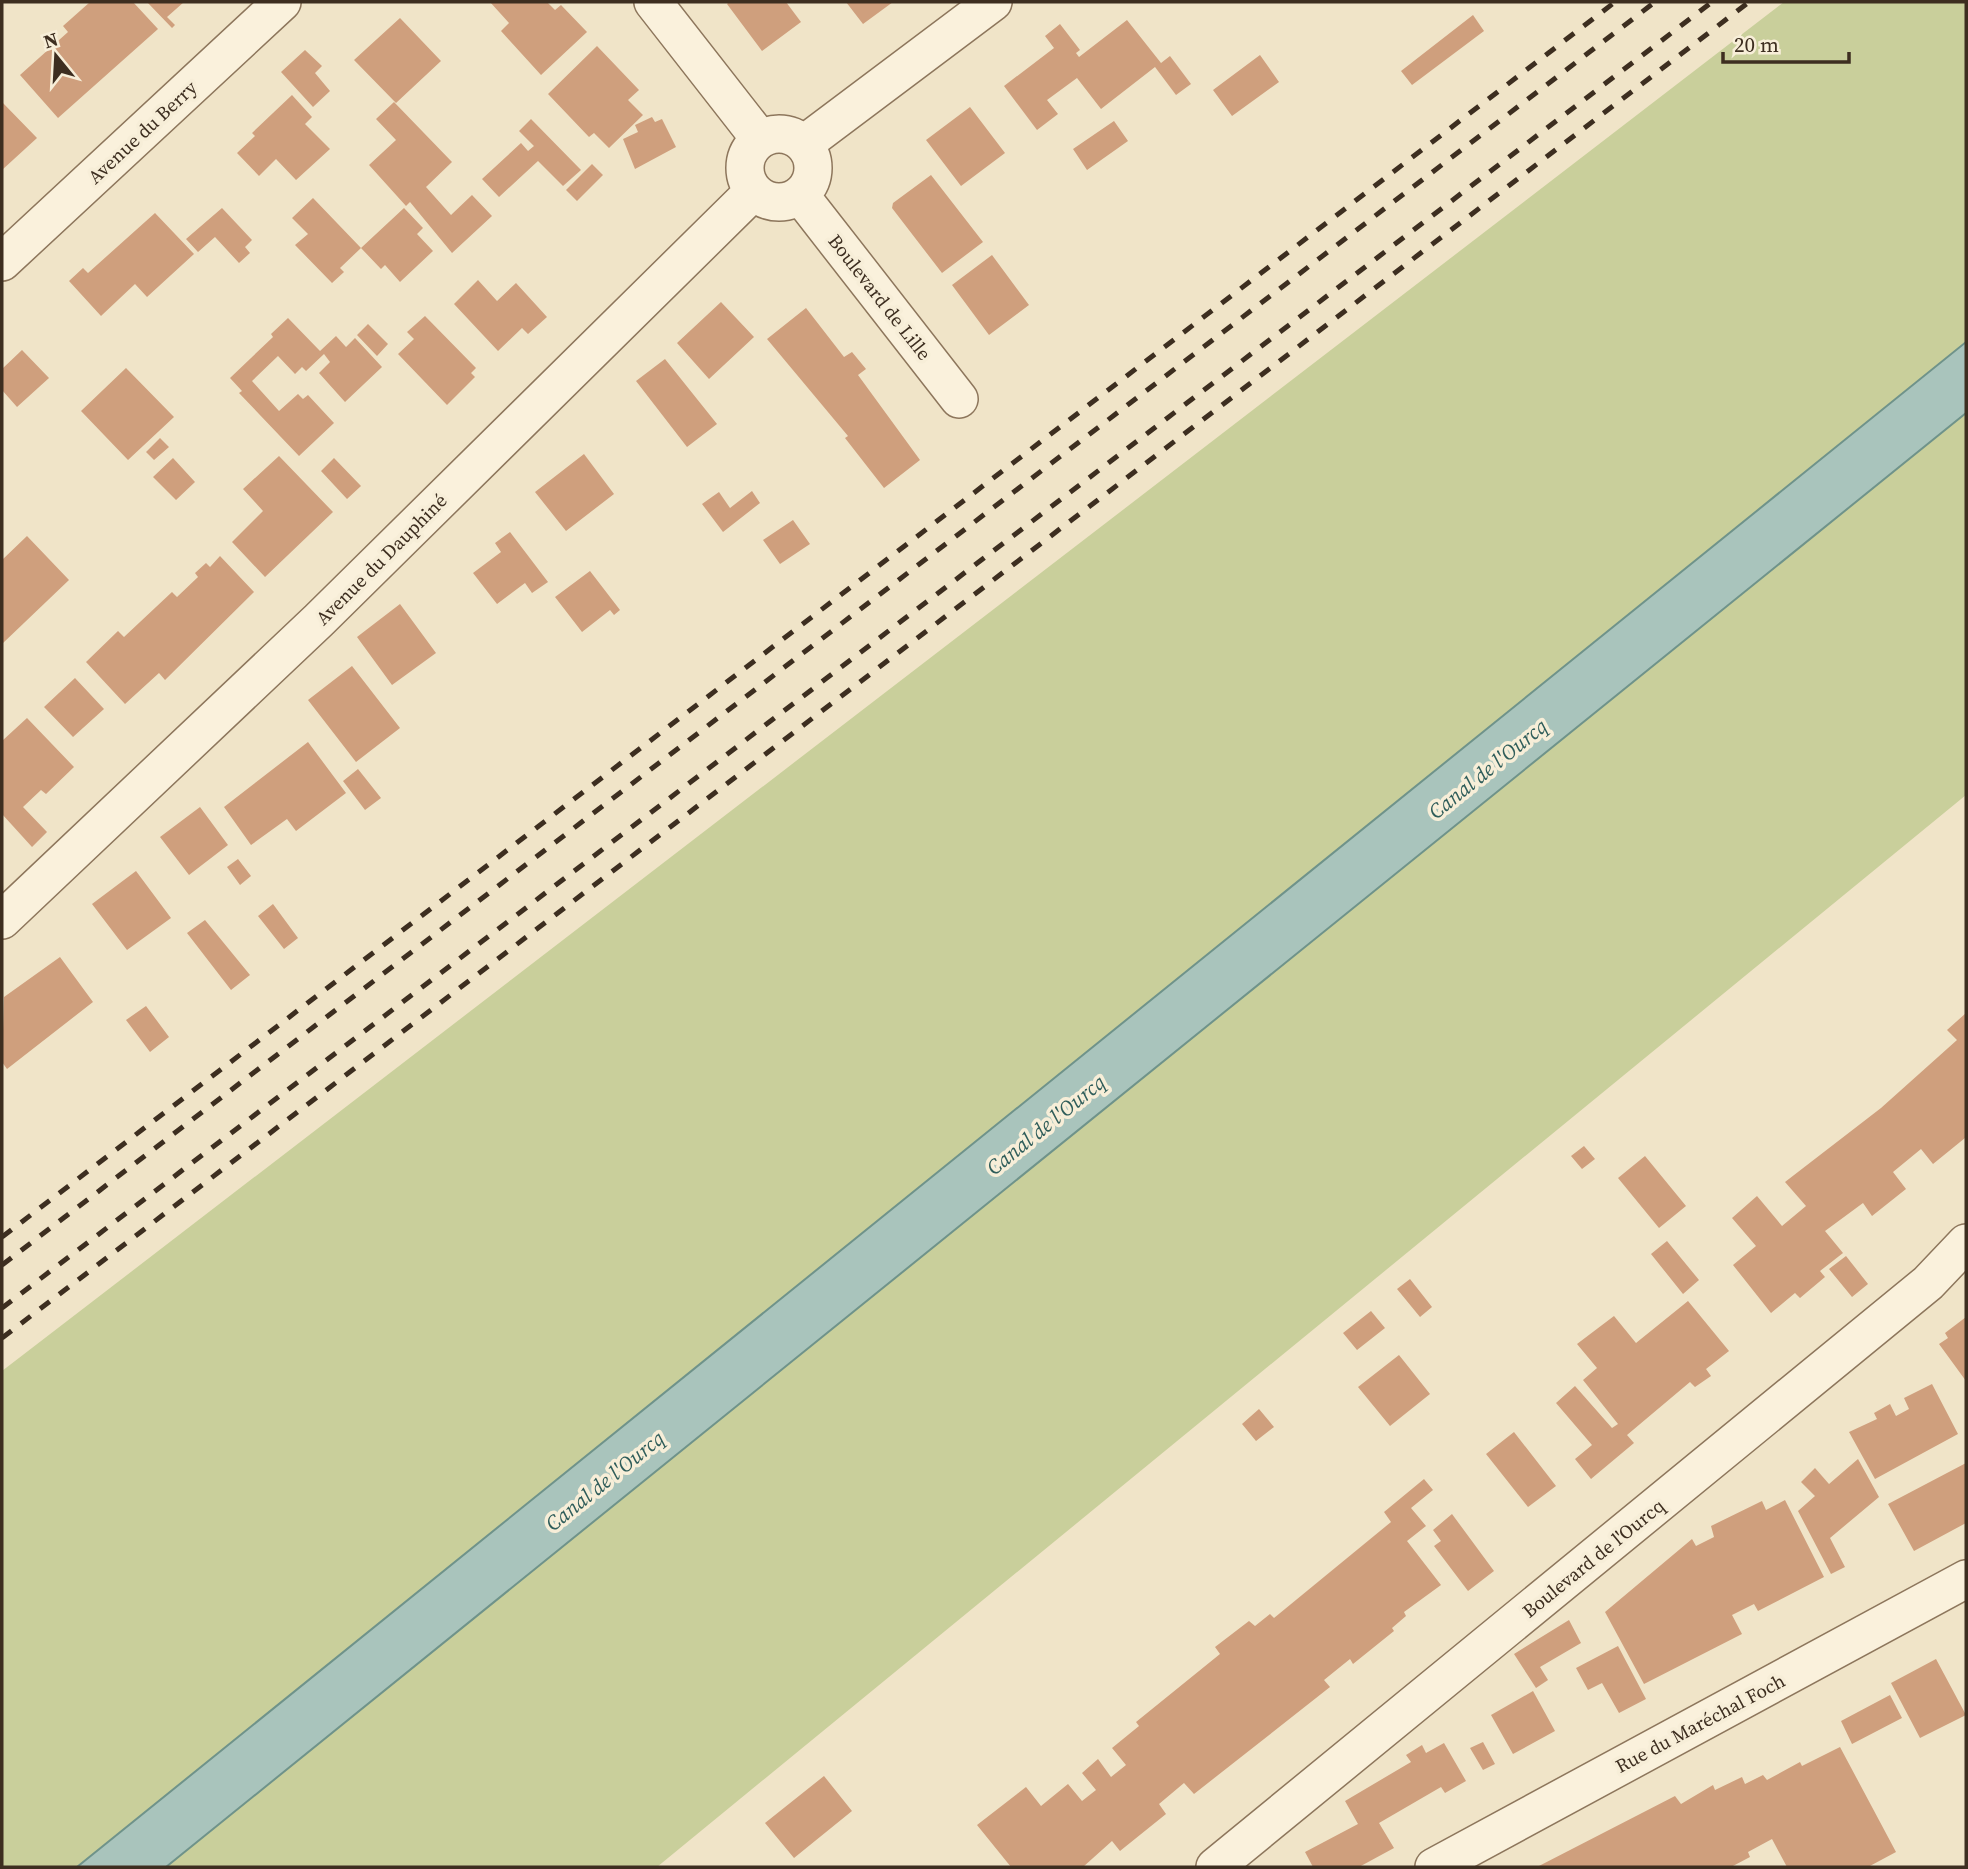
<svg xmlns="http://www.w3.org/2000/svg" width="1968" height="1869" font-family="'Source Serif 4',serif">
  <rect width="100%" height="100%" fill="#f0e4c8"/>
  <path fill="#c9cf9b" d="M1784 2H1966V342L77 1867H2V1371Z
    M1966 413V795L657 1867H166Z"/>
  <path fill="#a9c4bc" stroke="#6f938a" stroke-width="2" d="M1966 342V413L166 1867H77Z"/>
  <path fill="#cf9f7d" d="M90 2H133L158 29 58 118 20 75 68 32 63 26Z
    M147 2H184L167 17 175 25 172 28Z
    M490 2H547L555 10 561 5 587 32 541 75 501 31 509 23Z
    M729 2H786L801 22 762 51 727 4Z
    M846 2H893L863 24Z
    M1473 15 1484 31 1412 85 1401 71Z
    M400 18 441 61 396 103 354 60Z
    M1127 20 1161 63 1170 56 1191 84 1176 95 1155 67 1101 109 1077 78 1047 100 1058 114 1037 130 1004 86 1054 48 1045 36 1060 24 1080 50 1076 53 1079 57Z
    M597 46 639 90 628 100 643 115 609 148 594 133 589 137 548 94Z
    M305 50 322 66 315 73 330 91 313 107 281 72Z
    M1260 55 1279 82 1232 116 1213 90Z
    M292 95 312 117 305 124 330 149 296 180 276 159 259 176 237 153 255 136 252 133Z
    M2 102 37 138 2 170Z
    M394 102 452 162 426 187 451 215 472 195 492 216 452 253 410 202 406 206 369 165 396 140 376 119Z
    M970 107 1005 153 961 186 926 140Z
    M652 117 655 122 662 119 676 147 635 169 623 139 638 132 635 125Z
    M531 119 581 170 563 186 538 161 499 197 482 179 521 143 528 151 534 146 519 131Z
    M1114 121 1128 141 1087 170 1073 149Z
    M592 164 603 175 577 201 566 190Z
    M931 175 983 242 942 273 892 208 893 203Z
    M313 198 361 248 340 268 344 272 332 283 295 245 308 234 292 218Z
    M222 208 252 240 245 247 250 253 239 263 215 237 198 252 186 239Z
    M404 208 423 228 417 234 433 251 400 282 385 265 381 269 361 248Z
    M155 213 194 254 147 297 135 284 101 316 69 281 83 268 88 273Z
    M992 255 1029 305 989 335 952 285Z
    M478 280 497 301 516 283 547 317 528 334 522 328 498 351 454 304Z
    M721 302 754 337 709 379 677 343Z
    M806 308 844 357 852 352 866 369 858 375 920 460 884 488 845 438 848 436 767 339Z
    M425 316 476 368 471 373 475 377 447 405 398 354 414 339 407 332Z
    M288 318 320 351 336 336 346 347 355 338 382 367 345 402 319 373 330 362 324 354 306 371 302 367 295 374 278 356 252 381 279 411 298 394 303 399 308 395 334 423 299 456 239 393 242 391 230 378 273 337 271 334Z
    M368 324 388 344 377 356 357 335Z
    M22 350 49 378 17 407 2 390V369Z
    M665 359 717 424 687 447 636 381Z
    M126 368 174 417 128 460 81 411Z
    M160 438 169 447 154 460 146 452Z
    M584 454 614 494 566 531 535 492Z
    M279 456 333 512 265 577 232 542 263 511 243 489Z
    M173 458 195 482 176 500 153 477Z
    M334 458 361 486 347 499 321 471Z
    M752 491 760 503 723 532 702 504 719 492 730 508Z
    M793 520 810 544 780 564 763 540Z
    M510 532 548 582 532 593 525 583 497 604 473 573 501 552 495 543Z
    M27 536 69 580 2 644V560Z
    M220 556 254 592 165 680 159 673 125 704 86 662 118 631 124 637 172 592 177 597 198 577 195 573 206 563 210 567Z
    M590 571 620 610 614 615 610 610 582 632 555 597Z
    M400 604 436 653 392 685 357 637Z
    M352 666 400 728 356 762 308 700Z
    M75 678 104 709 73 737 44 707Z
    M27 718 74 767 46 794 41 790 23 807 47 832 32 847 2 814V741Z
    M308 742 346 793 296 831 287 819 251 845 224 807Z
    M358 769 381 798 365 810 343 781Z
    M200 807 228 845 189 875 160 837Z
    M238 859 251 876 240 885 227 867Z
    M136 871 171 918 127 950 92 904Z
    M273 904 298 938 284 949 258 916Z
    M205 920 250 975 231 990 187 933Z
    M60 957 93 1002 7 1069 2 1062 4 997Z
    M146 1006 169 1037 150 1052 126 1020Z
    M1966 1013V1141L1965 1138 1933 1164 1921 1149 1893 1172 1906 1189 1872 1216 1863 1203 1825 1231 1843 1253 1820 1271 1825 1277 1800 1298 1795 1293 1771 1313 1733 1265 1756 1246 1732 1218 1757 1196 1782 1226 1806 1206 1785 1182 1881 1108 1957 1040 1947 1030Z
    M1584 1146 1595 1159 1582 1169 1571 1156Z
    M1645 1156 1686 1206 1659 1228 1618 1178Z
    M1667 1241 1699 1280 1683 1294 1651 1254Z
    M1846 1256 1868 1284 1852 1297 1829 1269Z
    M1410 1279 1432 1307 1420 1317 1397 1289Z
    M1688 1301 1729 1351 1706 1369 1711 1376 1695 1387 1690 1382 1627 1435 1634 1443 1591 1479 1575 1459 1592 1445 1556 1403 1575 1386 1612 1428 1618 1424 1583 1380 1597 1368 1577 1344 1614 1316 1636 1343Z
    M1371 1311 1385 1328 1357 1350 1343 1333Z
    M1966 1317V1381L1939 1344 1948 1338 1945 1333Z
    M1399 1355 1430 1394 1390 1426 1358 1387Z
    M1932 1384 1958 1434 1875 1479 1849 1432 1877 1419 1874 1413 1890 1404 1896 1416 1909 1409 1904 1398Z
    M1259 1409 1274 1427 1256 1441 1242 1424Z
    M1514 1432 1556 1486 1528 1507 1486 1454Z
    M1858 1459 1879 1497 1830 1538 1845 1567 1831 1574 1798 1511 1815 1496 1801 1482 1815 1468 1829 1484Z
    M1966 1463V1523L1914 1551 1888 1504Z
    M1424 1479 1433 1490 1411 1508 1426 1526 1407 1541 1441 1585 1404 1612 1406 1616 1392 1628 1394 1631 1353 1664 1350 1659 1324 1680 1330 1687 1194 1794 1184 1783 1159 1804 1166 1814 1120 1851 1112 1841 1083 1867H1011L977 1825 1026 1787 1041 1806 1068 1784 1082 1801 1096 1790 1082 1773 1098 1759 1111 1777 1126 1765 1112 1748 1139 1726 1136 1722 1220 1654 1215 1647 1249 1621 1255 1626 1270 1614 1274 1618 1391 1522 1384 1512Z
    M1785 1500 1824 1577 1758 1611 1754 1604 1732 1615 1742 1634 1644 1684 1605 1612 1692 1539 1696 1546 1714 1537 1711 1526 1762 1501 1766 1510Z
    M1452 1514 1494 1571 1468 1591 1434 1546 1441 1541 1433 1530Z
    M1569 1620 1581 1643 1540 1667 1548 1680 1536 1688 1514 1654Z
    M1618 1646 1646 1699 1619 1713 1602 1683 1588 1690 1576 1668Z
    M1936 1659 1966 1715 1920 1738 1891 1683Z
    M1533 1691 1555 1731 1513 1754 1491 1715Z
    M1890 1695 1902 1718 1852 1744 1841 1721Z
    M1483 1742 1495 1764 1483 1770 1470 1748Z
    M1444 1743 1466 1781 1445 1793 1441 1787 1379 1823 1394 1848 1359 1867H1313L1305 1852 1358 1824 1345 1801 1411 1762 1406 1755 1422 1745 1426 1753Z
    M1840 1747 1896 1852 1868 1867H1787L1772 1839 1748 1852 1750 1857 1731 1867H1537L1675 1796 1681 1804 1713 1785 1715 1790 1742 1777 1745 1784 1763 1775 1767 1780 1800 1762 1802 1766Z
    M824 1776 852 1811 794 1858 765 1823Z"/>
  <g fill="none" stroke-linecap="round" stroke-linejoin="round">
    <g stroke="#8d765c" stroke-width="40">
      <path id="street" d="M653 2 760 139
        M745 168a34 34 0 1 1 68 0a34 34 0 1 1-68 0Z
        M804 144 993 2
        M800 195 959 399
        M2 262 282 2
        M2 920 319 620 754 191
        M1215 1867 1928 1283 1966 1243
        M1434 1867 1966 1579"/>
    </g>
    <use href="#street" stroke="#faf1dc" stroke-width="37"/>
    <path stroke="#3d2e20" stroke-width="5" stroke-dasharray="12 12" stroke-linecap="butt" d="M2 1237 1615 2
      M2 1265 1655 2
      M2 1308 1712 2
      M2 1338 1749 2"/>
  </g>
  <g text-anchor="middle" stroke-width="7" stroke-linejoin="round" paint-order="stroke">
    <g font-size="19" fill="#3d2e20" stroke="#f7eed8">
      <text transform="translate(142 132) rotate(-43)" y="7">Avenue du Berry</text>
      <text transform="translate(880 297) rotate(52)" y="7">Boulevard de Lille</text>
      <text transform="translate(381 559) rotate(-45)" y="7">Avenue du Dauphiné</text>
      <text transform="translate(1593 1558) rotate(-39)" y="7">Boulevard de l'Ourcq</text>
      <text transform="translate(1700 1723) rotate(-28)" y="7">Rue du Maréchal Foch</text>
    </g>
    <g font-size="21" font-style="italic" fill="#2f5d5a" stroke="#f7eed8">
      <text transform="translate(1488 769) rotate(-39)" y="7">Canal de l'Ourcq</text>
      <text transform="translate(1046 1125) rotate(-39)" y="7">Canal de l'Ourcq</text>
      <text transform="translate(605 1481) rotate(-39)" y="7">Canal de l'Ourcq</text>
    </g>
  </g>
  <rect width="1968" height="1869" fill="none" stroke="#3d2e20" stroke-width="7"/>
  <g transform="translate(56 56) rotate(342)" stroke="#f7eed8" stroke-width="5" paint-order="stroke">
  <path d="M0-5L12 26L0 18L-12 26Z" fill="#3d2e20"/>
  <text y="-10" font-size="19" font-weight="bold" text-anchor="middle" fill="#3d2e20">N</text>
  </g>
  <path d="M1723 52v10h126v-10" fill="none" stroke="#3d2e20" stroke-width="3.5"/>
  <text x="1734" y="52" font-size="21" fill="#3d2e20" stroke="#f7eed8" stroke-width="5" paint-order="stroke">20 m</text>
</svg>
